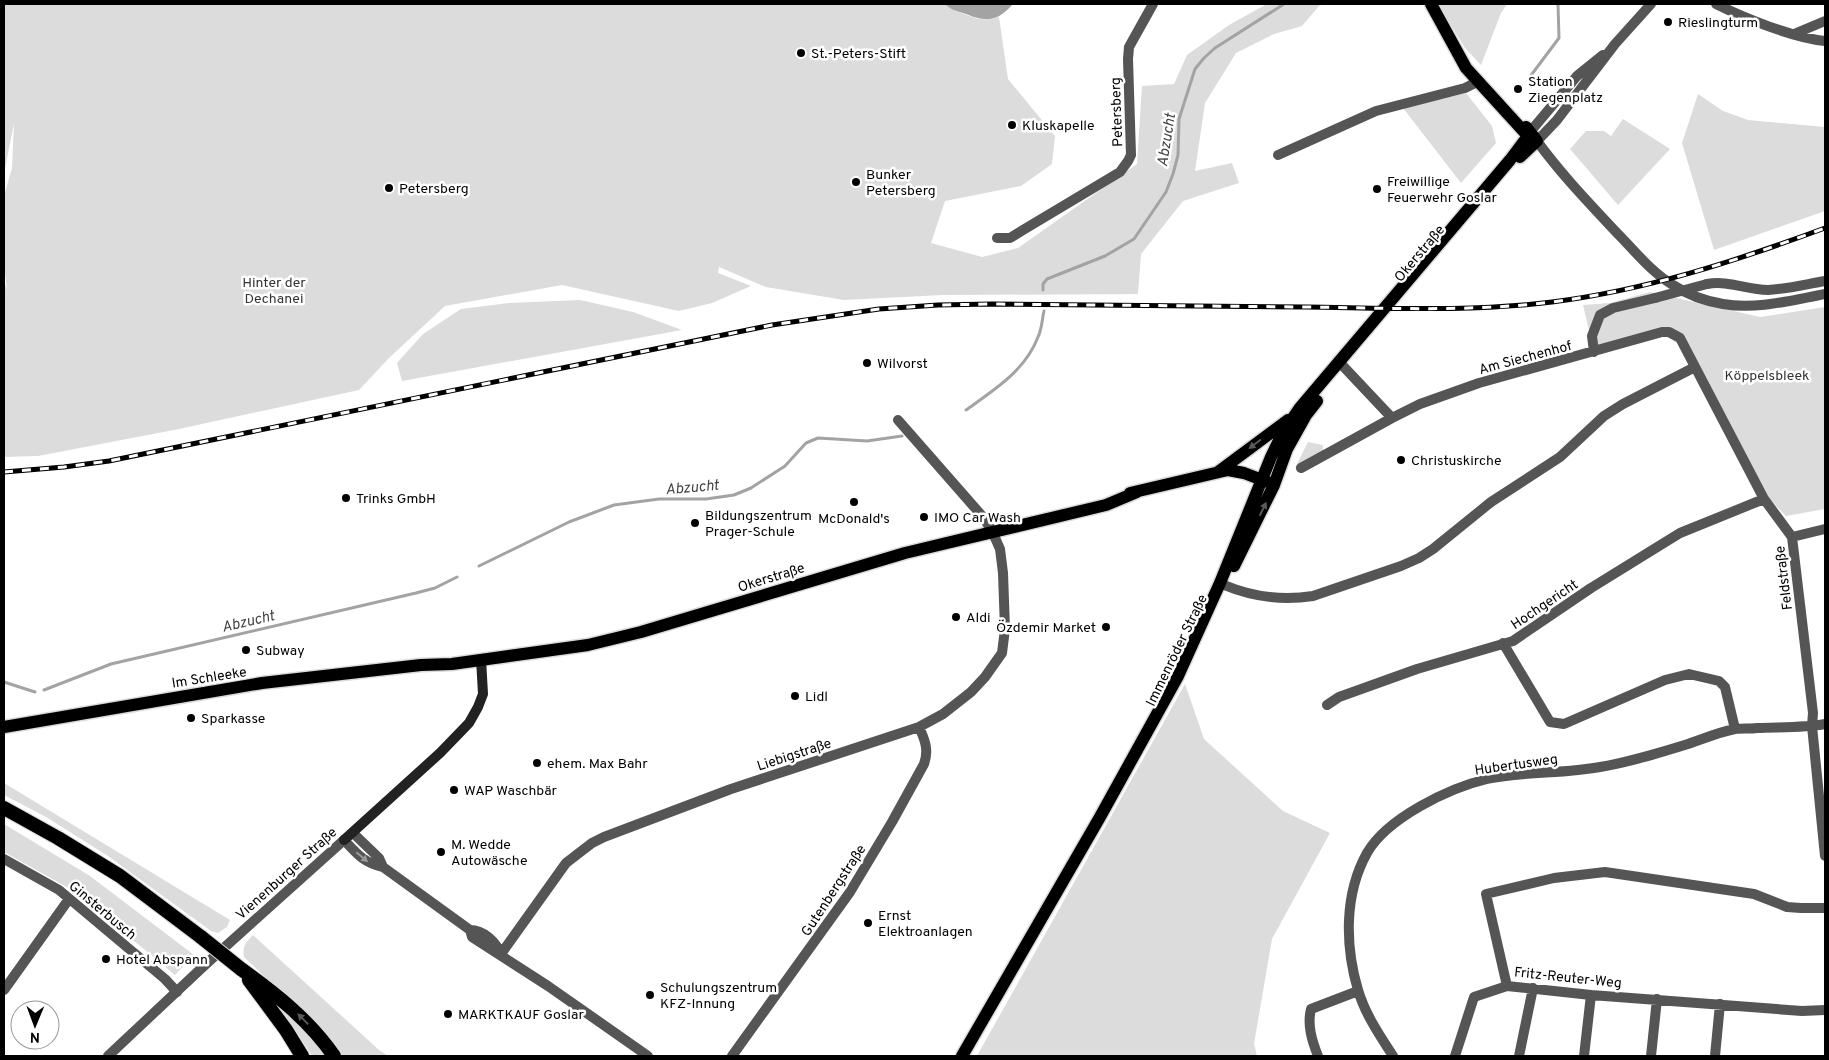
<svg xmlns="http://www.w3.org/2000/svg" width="1829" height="1060" font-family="Overpass,sans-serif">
  <rect width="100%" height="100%" fill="#fff"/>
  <path fill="#dcdcdc" d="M4 4H945L948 7C965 14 981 24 999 17L1008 79 1055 136 1052 164 1021 186 945 201 931 243 982 257 1018 248 1137 164 1142 86 1174 84 1187 55 1229 25 1267 4H1324L1319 6 1302 26 1274 34 1236 53 1205 103 1195 171 1232 163 1239 183 1183 201 1141 254 1138 294 943 295 844 300 766 287 719 267 718 273 751 286 712 303 679 311 562 285 445 306 389 358 359 390 179 429 38 456 4 457V280L7 290 4 265V196L12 168 14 123 4 174Z
    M1438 4H1507L1501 13 1481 65 1465 48Z
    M1466 93 1492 126 1496 143 1461 183 1403 108Z
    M1698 94 1723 111 1748 120 1825 127V211L1714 250 1682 143Z
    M1623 119 1670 149 1618 205 1570 149 1586 131H1604L1611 136Z
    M1650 292 1760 317 1825 307V509L1786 516 1759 489 1680 338 1669 332 1594 352 1583 305 1610 303Z
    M580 300 633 312 682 330 402 381 397 363 423 334 461 309 509 303Z
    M1308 442 1323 445V452L1295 468Z
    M1185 684 1204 739 1283 811 1330 833 1272 939 1254 1044 1257 1056H977Z
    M4 783 230 920 227 927 218 933 211 931 108 856 46 817 4 795Z
    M4 824 90 876 194 955 175 975 74 891 4 852Z
    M253 935 379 1050 388 1056H343L332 1041 244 957C242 947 246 942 253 935Z
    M273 1002 283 1005 329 1056H312L292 1025Z"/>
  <path fill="#a3a3a3" d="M945 4H1013C996 23 986 22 963 13 957 11 949 9 945 4Z"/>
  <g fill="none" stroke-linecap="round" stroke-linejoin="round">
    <path stroke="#a3a3a3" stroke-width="3" d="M1529 78 1559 38 1558 4
      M1043 290V284L1047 279 1105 256 1134 239 1166 192 1173 174 1178 155 1179 119 1195 69 1204 58 1215 48 1284 4
      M966 410C994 390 1025 371 1038 337 1042 329 1042 319 1044 311
      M479 566 569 522 614 505 659 499H706L734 495 751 488 785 466 806 443 818 438 867 441 902 436
      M4 682 35 692
      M44 690 111 664 416 593 435 588 457 577"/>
    <g stroke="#dbdbdb" stroke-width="15">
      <path id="primary" d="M1520 157 1537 141 1526 127
        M1218 472 1288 420
        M1130 493 1228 470 1244 473 1270 483
        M1234 566 1274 485 1287 449 1306 415 1317 401
        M4 727 262 683 421 665 452 664 588 645 641 632 905 553 1106 505 1137 492
        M962 1056 1100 817 1178 676 1220 583 1271 457 1282 434 1299 409 1510 160 1528 136 1466 68 1431 4"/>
    </g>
    <g stroke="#dbdbdb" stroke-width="16">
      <path id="trunk" d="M4 808 58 838 120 876 201 937
        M241 969C276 994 309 1020 334 1056
        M249 980 286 1030 302 1056"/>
    </g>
    <path stroke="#555" stroke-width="10" d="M1716 4C1744 18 1794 38 1825 41
      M1794 34 1825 21
      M1530 132 1577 76 1603 55
      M1537 141 1557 120 1615 44 1651 4
      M1278 155 1376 111 1465 88 1479 81
      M997 238H1010L1023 230 1120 172 1128 161 1131 155 1128 59 1129 47 1153 4
      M1707 284C1729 280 1746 290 1768 290 1787 289 1807 284 1825 281
      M1594 352 1592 336 1600 315 1613 308 1655 298
      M1343 366 1392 418
      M1301 468 1392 418 1420 404 1479 383 1662 332H1669L1680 338 1764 499 1792 537 1813 713 1812 726 1825 856
      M1792 537 1825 529
      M1224 585C1253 597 1282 601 1313 596L1401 566 1419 558 1433 549 1491 502 1560 457 1604 416 1623 404 1695 367
      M1503 643 1550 722 1564 724 1665 680 1689 674 1719 681 1725 687 1735 729
      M1327 705 1339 697 1417 669 1513 641 1591 588 1680 533 1764 499
      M353 833 379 858 383 867 470 930 472 937 548 986 648 1056
      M344 840C357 854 364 863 383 867
      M4 859 59 890 165 979 177 992
      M1825 908H1801L1787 907 1754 894 1605 872 1554 878 1486 894 1507 986 1591 995 1802 1011 1825 1010
      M470 930C484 930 496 942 501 954
      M501 954 566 863 592 843 604 837 731 789 919 727 943 714 971 692 985 677 1002 653 1005 629 1003 573 1000 549 992 531 983 517 898 420
      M4 990 69 899
      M732 1056 850 892 892 822 924 764C929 750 925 740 919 727
      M1318 1056C1312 1041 1307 1025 1311 1009L1358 991
      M1393 1056C1380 1036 1365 1014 1358 990 1345 946 1344 894 1367 853 1387 818 1449 788 1487 779 1524 771 1563 774 1600 767 1630 762 1659 753 1688 744 1703 739 1719 732 1735 729 1742 728 1750 729 1757 728 1780 727 1803 728 1825 724
      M1455 1056 1474 997 1507 986
      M1519 1056 1533 988
      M1584 1056 1591 995
      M1651 1056 1657 999
      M1715 1056 1720 1004"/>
    <path stroke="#555" stroke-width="10" d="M1537 141C1561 174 1589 203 1617 233 1635 251 1651 272 1673 285 1688 295 1705 301 1723 304 1756 310 1792 300 1825 294
      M108 1056 206 964 344 840"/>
    <path stroke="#222" stroke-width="10" d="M344 840 440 753 469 723 478 707 483 694 481 659"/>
    <use href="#primary" stroke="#000" stroke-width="12"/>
    <use href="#trunk" stroke="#000" stroke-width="14"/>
    <g stroke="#000" stroke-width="5">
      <path id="rail" d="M4 472 64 467 109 461 772 325 879 309 938 305 992 304C1097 305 1202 306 1306 307 1388 308 1471 312 1552 302 1647 290 1736 261 1825 228"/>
    </g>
    <use href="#rail" stroke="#fff" stroke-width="3" stroke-dasharray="9" stroke-linecap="butt"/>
    <g stroke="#dbdbdb" stroke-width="16" stroke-linecap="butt">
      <path id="trunk-bridge" d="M201 937 241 969"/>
    </g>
    <path stroke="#555" stroke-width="10" d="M1655 298 1707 284"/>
    <use href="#trunk-bridge" stroke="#000" stroke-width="14"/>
  </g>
  <defs><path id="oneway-solid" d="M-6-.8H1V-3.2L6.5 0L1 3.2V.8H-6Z" transform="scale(1.25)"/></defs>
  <g fill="#595959">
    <use href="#oneway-solid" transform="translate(1255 444) rotate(143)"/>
    <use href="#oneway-solid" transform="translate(1263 509) rotate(-64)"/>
    <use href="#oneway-solid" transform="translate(303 1019) rotate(-134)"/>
  </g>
  <use fill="#999" href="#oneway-solid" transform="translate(362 857) rotate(40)"/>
  <g fill="#000" stroke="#fff" stroke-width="2">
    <circle cx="1668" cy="22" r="5"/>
    <circle cx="801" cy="53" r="5"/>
    <circle cx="1518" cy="89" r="5"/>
    <circle cx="1012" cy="125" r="5"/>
    <circle cx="856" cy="182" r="5"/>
    <circle cx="389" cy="188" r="5"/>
    <circle cx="1377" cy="189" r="5"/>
    <circle cx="867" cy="363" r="5"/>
    <circle cx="1401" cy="460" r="5"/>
    <circle cx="346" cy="498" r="5"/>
    <circle cx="854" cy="502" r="5"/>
    <circle cx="924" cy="517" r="5"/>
    <circle cx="695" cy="523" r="5"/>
    <circle cx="956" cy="617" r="5"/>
    <circle cx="1106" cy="627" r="5"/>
    <circle cx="246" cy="650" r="5"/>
    <circle cx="795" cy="696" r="5"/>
    <circle cx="191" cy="718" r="5"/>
    <circle cx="537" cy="763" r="5"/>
    <circle cx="454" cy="790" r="5"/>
    <circle cx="441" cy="852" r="5"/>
    <circle cx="868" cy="923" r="5"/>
    <circle cx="106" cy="959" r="5"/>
    <circle cx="650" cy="995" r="5"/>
    <circle cx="448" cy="1014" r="5"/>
  </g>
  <g text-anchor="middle" stroke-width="5" stroke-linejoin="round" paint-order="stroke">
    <g font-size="14" fill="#000" stroke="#fff" text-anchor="start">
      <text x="1678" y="27">Rieslingturm</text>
      <text x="811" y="58">St.-Peters-Stift</text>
      <text x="1528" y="86">Station<tspan x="1528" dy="16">Ziegenplatz</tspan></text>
      <text x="1022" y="130">Kluskapelle</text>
      <text x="866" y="179">Bunker<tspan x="866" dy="16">Petersberg</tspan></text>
      <text x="1387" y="186">Freiwillige<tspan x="1387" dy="16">Feuerwehr Goslar</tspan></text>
      <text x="399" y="193">Petersberg</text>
      <text x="877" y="368">Wilvorst</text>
      <text x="1411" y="465">Christuskirche</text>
      <text x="356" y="503">Trinks GmbH</text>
      <text x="705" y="520">Bildungszentrum<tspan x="705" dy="16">Prager-Schule</tspan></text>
      <text x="934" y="522">IMO Car Wash</text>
      <text x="854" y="523" text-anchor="middle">McDonald's</text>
      <text x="966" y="622">Aldi</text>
      <text x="1096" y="632" text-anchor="end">Özdemir Market</text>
      <text x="256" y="655">Subway</text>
      <text x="805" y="701">Lidl</text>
      <text x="201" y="723">Sparkasse</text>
      <text x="547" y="768">ehem. Max Bahr</text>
      <text x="464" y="795">WAP Waschbär</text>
      <text x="451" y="849">M. Wedde<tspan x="451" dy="16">Autowäsche</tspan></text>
      <text x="878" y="920">Ernst<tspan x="878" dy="16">Elektroanlagen</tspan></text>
      <text x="116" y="964">Hotel Abspann</text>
      <text x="660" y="992">Schulungszentrum<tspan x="660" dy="16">KFZ-Innung</tspan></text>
      <text x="458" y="1019">MARKTKAUF Goslar</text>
    </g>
    <g font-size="14" fill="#000" stroke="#fff">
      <text transform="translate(1116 112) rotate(-92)" y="5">Petersberg</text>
      <text transform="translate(1419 253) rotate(-50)" y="5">Okerstraße</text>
      <text transform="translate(1525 357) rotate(-15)" y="5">Am Siechenhof</text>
      <text transform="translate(771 577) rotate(-17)" y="5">Okerstraße</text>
      <text transform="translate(1783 578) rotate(-97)" y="5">Feldstraße</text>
      <text transform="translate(1544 604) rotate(-34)" y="5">Hochgericht</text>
      <text transform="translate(1176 650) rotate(-64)" y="5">Immenröder Straße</text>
      <text transform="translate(209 677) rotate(-9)" y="5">Im Schleeke</text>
      <text transform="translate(794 754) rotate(-18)" y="5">Liebigstraße</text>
      <text transform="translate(1516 764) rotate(-8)" y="5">Hubertusweg</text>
      <text transform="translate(286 873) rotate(-42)" y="5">Vienenburger Straße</text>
      <text transform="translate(833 890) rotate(-57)" y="5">Gutenbergstraße</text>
      <text transform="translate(103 910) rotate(40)" y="5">Ginsterbusch</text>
      <text transform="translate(1568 977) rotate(6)" y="5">Fritz-Reuter-Weg</text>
    </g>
    <g font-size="14" fill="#333" stroke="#fff">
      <text x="274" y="287">Hinter der<tspan x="274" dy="16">Dechanei</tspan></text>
      <text x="1767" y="380">Köppelsbleek</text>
    </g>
    <g font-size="15" font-style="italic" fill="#444" stroke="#fff">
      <text transform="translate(1166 140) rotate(-81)" y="5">Abzucht</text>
      <text transform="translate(692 487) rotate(-5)" y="5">Abzucht</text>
      <text transform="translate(248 621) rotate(-13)" y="5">Abzucht</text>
    </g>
  </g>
  <rect width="1829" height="1060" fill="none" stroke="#000000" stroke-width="10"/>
  <g transform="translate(35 1025) rotate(181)"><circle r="24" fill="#ffffff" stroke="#999999"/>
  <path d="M0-4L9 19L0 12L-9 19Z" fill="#000000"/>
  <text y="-8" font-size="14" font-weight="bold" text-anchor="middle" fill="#000000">N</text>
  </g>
</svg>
